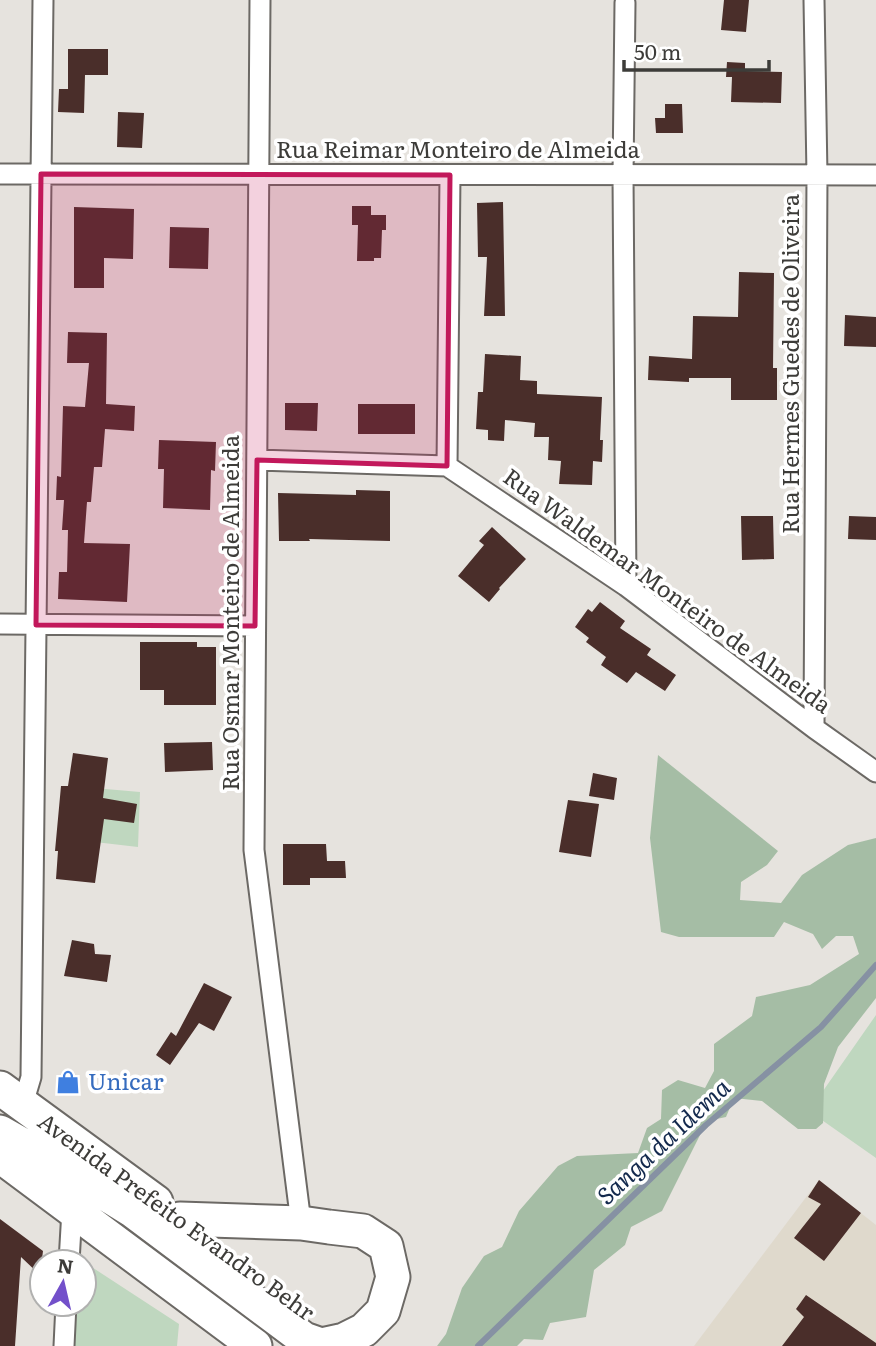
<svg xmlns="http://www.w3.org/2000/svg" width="876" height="1346" font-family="Literata,serif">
  <rect width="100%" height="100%" fill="#e6e3de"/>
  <path fill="#dfd9cc" d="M819 1180 876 1225V1346H694Z"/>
  <path fill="#bfd7bf" d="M71 786 140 792 138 847 69 839Z
    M876 1015V1158L809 1111Z
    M84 1262 179 1324 177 1346H75L77 1304H84Z"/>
  <path fill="#a5bda5" d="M658 755 778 851 767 865 741 882 740 900 781 903 802 875 848 845 876 838V998L838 1047 824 1084 823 1123 816 1129H798L762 1101 734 1098 726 1117 707 1121 662 1211 631 1227 625 1245 594 1270 586 1317 550 1323 543 1340 524 1339 517 1346H437L446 1334 462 1288 484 1256 502 1247 519 1211 558 1166 577 1156 638 1153 647 1128 661 1119 662 1090 678 1080 705 1088 714 1071V1044L752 1016 756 997 810 985 859 954 853 936H836L822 949 813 934 784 922 774 937H679L661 932 650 838Z"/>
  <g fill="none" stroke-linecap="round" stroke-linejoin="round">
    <path stroke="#8691a3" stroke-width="6" d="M478 1346 706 1125 821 1027 876 965"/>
  </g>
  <path fill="#4a2e2a" d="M724 0H749L746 32 721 30Z
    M68 49H108V75H85L84 113 58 112 59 89H68Z
    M727 62 745 63V71L782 72 781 103 731 102 732 77H726Z
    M665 104H682L683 133H656L655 118H665Z
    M118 112 144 113 142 148 117 147Z
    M503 202 505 316H484L487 257H478L477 203Z
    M352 206H371V215H386V230H382L381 258H374V261H357L358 225H352Z
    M74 207 134 209 133 259 104 258V288H74Z
    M170 227 209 228 208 269 169 268Z
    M739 272 774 273 773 368H777V400H731V378H689V382L648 380 649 356 692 359 693 316 738 317Z
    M845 315 876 317V347L844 346Z
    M68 332 107 333 106 404 135 406 134 431 105 429 102 467H94L91 502H87L84 543 130 544 127 602 58 599 59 572H67L68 530H62L64 500H56L57 476 61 477 63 406 85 407 89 363H67Z
    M485 354 521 356 520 380 537 381V394L602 397 600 440H603L602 462 593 461 592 485 559 484 561 461 548 460 549 437H534L535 423 505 420 504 441 488 440V430L476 429 478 392H483Z
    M285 403H318L317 431 285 430Z
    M358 404H415V434H358Z
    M159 440 216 442 215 471 211 470 210 510 163 508 164 469H158Z
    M356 490 390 491V541L309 539 310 541H279L278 493 356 495Z
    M741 516H773L774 559 742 560Z
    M849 516 876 517V540L848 539Z
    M492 527 526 559 499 588 500 589 489 602 458 576 484 545 479 541Z
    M600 602 625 621 620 628 651 649 647 655 676 675 665 691 636 672 627 683 601 665 606 657 586 642 589 638 575 627 588 609 592 612Z
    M140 642H197V647H216V705H164V690H140Z
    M212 742 213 770 165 772 164 743Z
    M73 753 108 758 103 798 137 804 134 823 104 819 95 883 56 879 58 851H55L61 786H68Z
    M593 773 617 778 614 800 589 796Z
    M568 800 599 804 591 857 559 852Z
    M283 844H326L327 861H345L346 878H310V885H283Z
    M72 940 94 944 95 954 111 955 107 982 64 976Z
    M204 983 232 997 214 1031 199 1023 170 1065 156 1055 171 1032 176 1036Z
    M819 1180 861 1213 824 1261 794 1238 821 1204 808 1197Z
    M0 1219 43 1251 40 1275 21 1257 15 1346H0Z
    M806 1295 876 1343V1346H782L804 1317 796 1309Z"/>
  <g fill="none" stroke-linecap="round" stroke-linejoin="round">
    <g stroke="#6c6965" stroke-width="23">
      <path id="street" d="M260 0 254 850 301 1223
        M625 3 623 175 626 586
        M0 174 876 175
        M257 460 447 466 626 586 814 728 876 772
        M447 466 450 175
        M0 624 255 626
        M814 728 817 175 814 0
        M23 1104 31 1077 43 0
        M69 1262 72 1210
        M64 1346 66 1304"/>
    </g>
    <g stroke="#6c6965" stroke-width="37">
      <path id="highway" d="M0 1088 156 1202
        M0 1132 67 1170 133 1211 304 1339 321 1345 344 1340 364 1330 383 1311 393 1277 386 1246 363 1231 329 1227 301 1223 180 1219
        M0 1156 255 1346"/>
    </g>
    <use href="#street" stroke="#fff" stroke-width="19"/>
    <use href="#highway" stroke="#fff" stroke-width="33"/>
  </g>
  <path fill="#c2185b" fill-opacity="0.2" stroke="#c2185b" stroke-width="5" stroke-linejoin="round" d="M41 174 450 175 447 466 257 460 255 626 36 625Z"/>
  <defs>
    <g id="shop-bare" transform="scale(1.89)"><path d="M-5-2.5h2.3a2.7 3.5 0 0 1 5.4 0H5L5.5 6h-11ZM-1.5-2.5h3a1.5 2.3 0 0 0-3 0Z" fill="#3f7fe0" stroke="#fff" stroke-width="2.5" paint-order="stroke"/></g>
  </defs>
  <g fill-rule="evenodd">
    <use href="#shop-bare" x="68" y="1082"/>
  </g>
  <g text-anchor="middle" stroke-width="7" stroke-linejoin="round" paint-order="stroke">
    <g font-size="23" fill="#3d3c39" stroke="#fff">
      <text x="458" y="158">Rua Reimar Monteiro de Almeida</text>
      <text transform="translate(791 364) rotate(-90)" y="8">Rua Hermes Guedes de Oliveira</text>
      <text transform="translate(667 591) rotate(36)" y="8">Rua Waldemar Monteiro de Almeida</text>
      <text transform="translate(231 613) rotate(-90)" y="8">Rua Osmar Monteiro de Almeida</text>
      <text transform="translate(176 1217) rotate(36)" y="8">Avenida Prefeito Evandro Behr</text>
    </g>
    <g font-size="23" fill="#366cbe" stroke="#fff" text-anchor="start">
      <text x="88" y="1090">Unicar</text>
    </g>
    <g font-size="24" font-style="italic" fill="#13294d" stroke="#fff">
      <text transform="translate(664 1142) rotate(-43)" y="8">Sanga da Idema</text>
    </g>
  </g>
  <g transform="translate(63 1283) rotate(8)"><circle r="33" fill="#ffffff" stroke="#b1b1b0" stroke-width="2"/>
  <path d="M0-5L12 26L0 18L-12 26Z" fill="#7350ca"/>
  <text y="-10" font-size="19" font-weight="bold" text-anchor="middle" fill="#3d3c39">N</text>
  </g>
  <path d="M624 60v10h145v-10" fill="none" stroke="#3d3c39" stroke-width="3.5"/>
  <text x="634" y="60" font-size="21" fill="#3d3c39" stroke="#ffffff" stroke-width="5" paint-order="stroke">50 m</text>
</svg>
